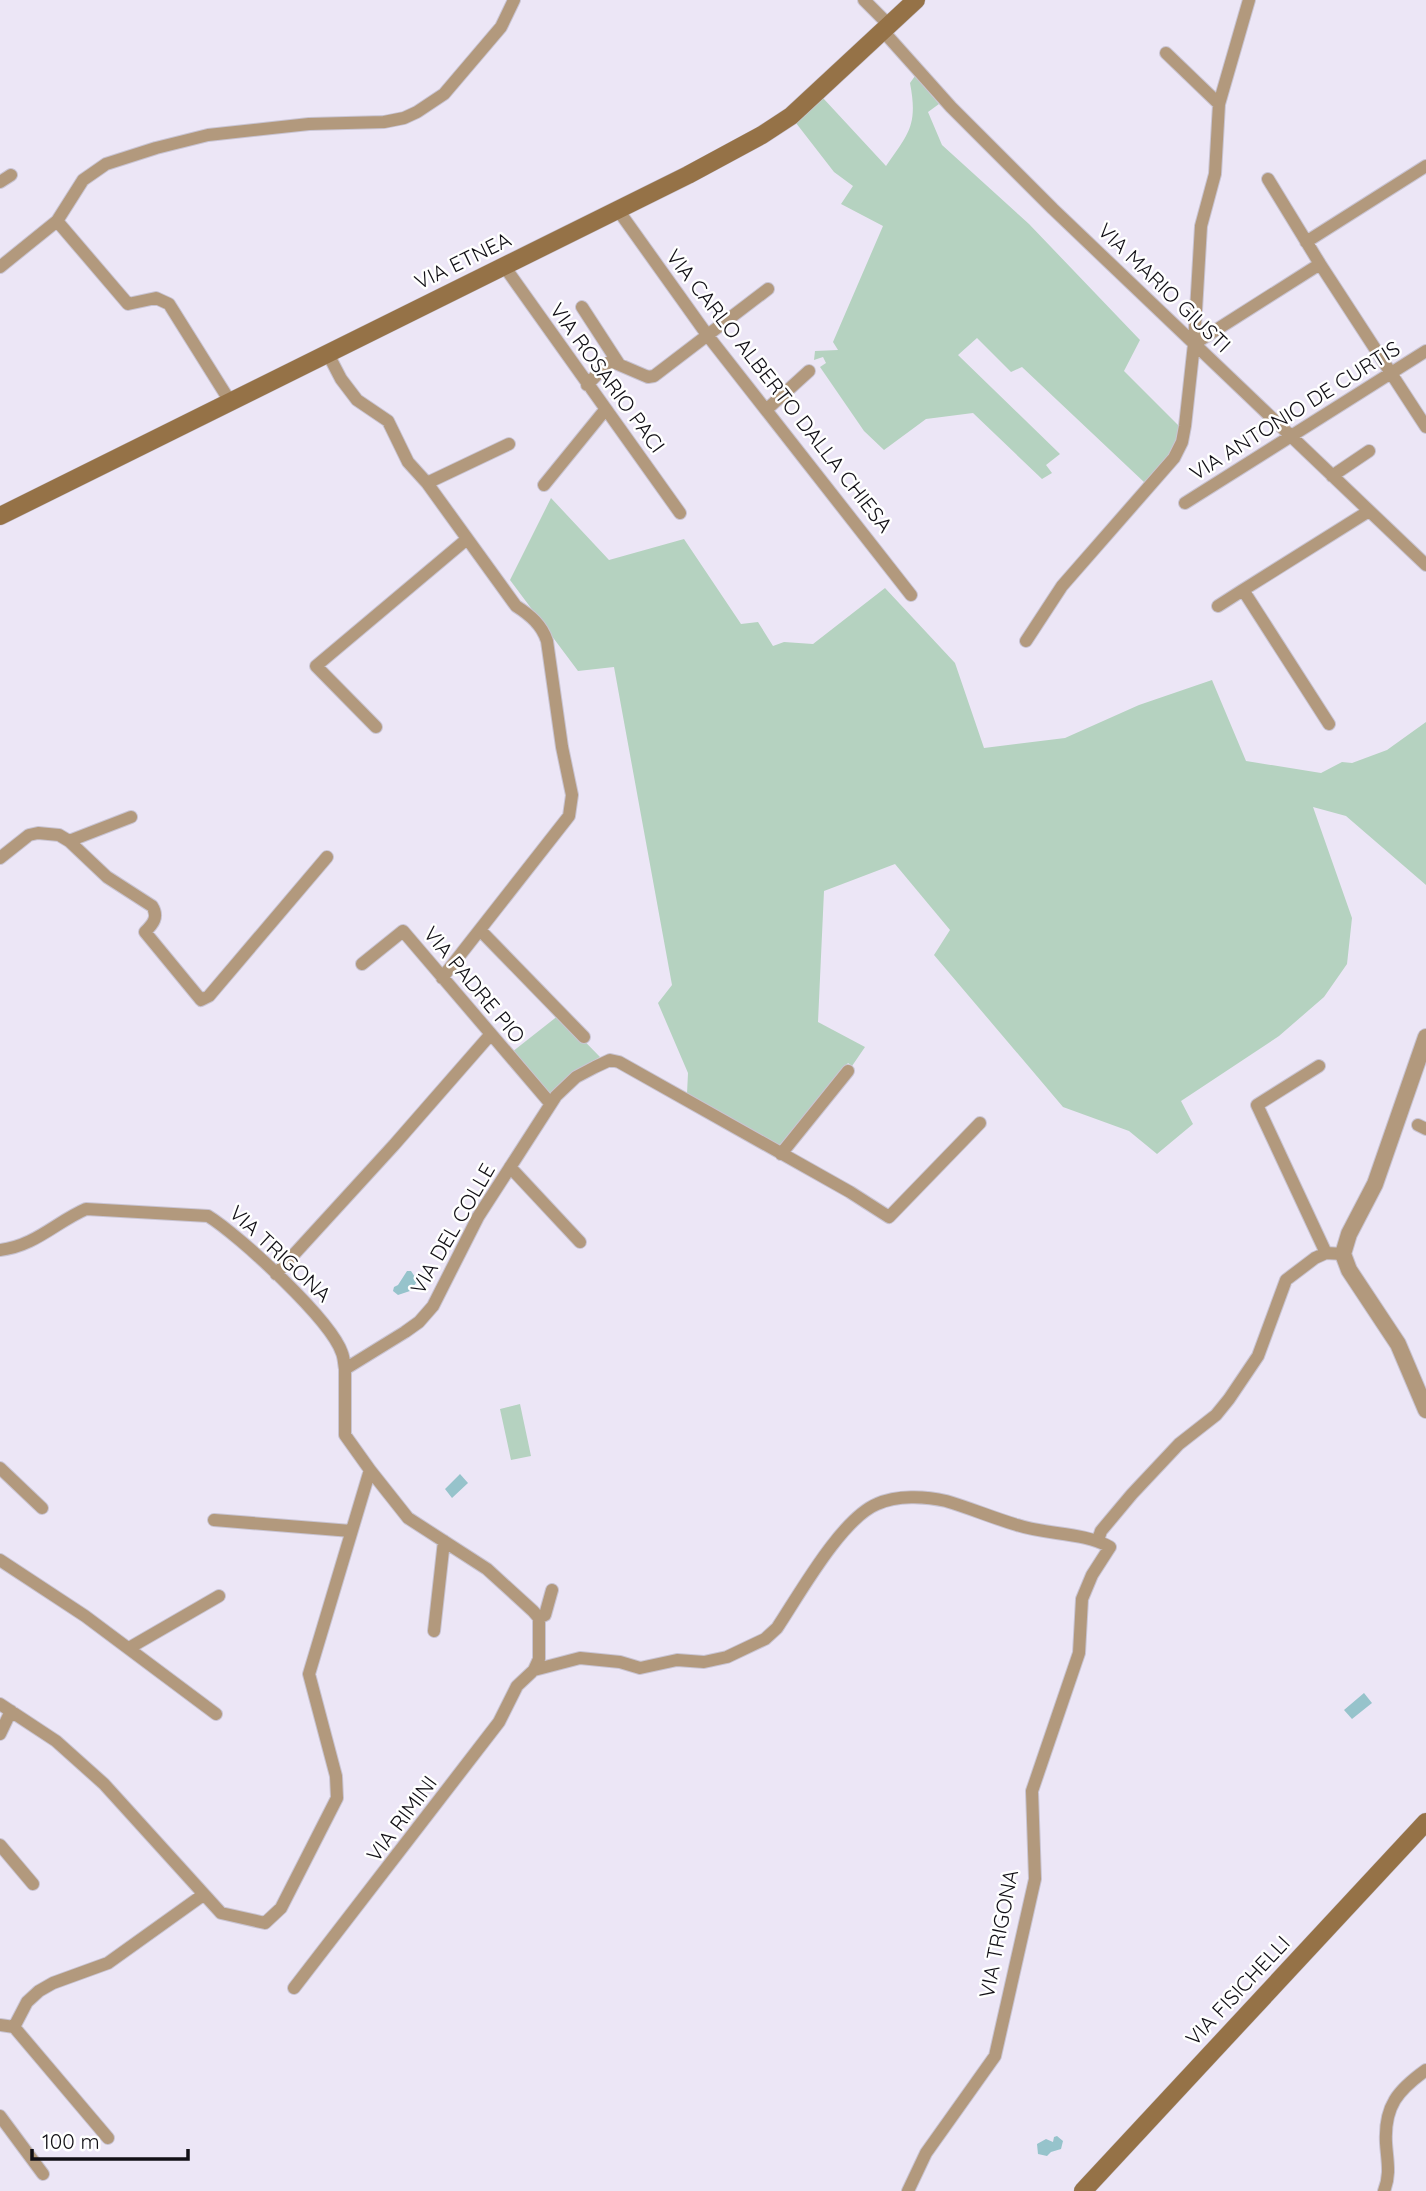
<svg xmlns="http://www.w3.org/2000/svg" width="1426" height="2191" font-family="Quicksand,sans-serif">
  <rect width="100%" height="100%" fill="#ece6f6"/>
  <path fill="#b5d2c0" d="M915 76 939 104 928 112 942 145 1029 224 1140 340 1124 371 1183 430 1180 442 1145 483 1022 367 1011 372 977 338 958 355 1060 454 1046 465 1052 473 1042 479 973 413 926 419 884 450 864 431 820 367 826 363 823 357 814 360 815 351 838 350 833 342 883 226 841 204 853 186 834 172 796 123 823 98 886 166C909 133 918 125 910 83Z
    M551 498 609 560 684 539 741 624 758 622 773 646 784 642 813 644 885 588 955 663 984 748 1065 738 1139 705 1212 680 1246 761 1321 773 1342 762 1352 763 1387 750 1426 722V885L1346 816 1313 807 1352 918 1347 964 1324 997 1279 1036 1181 1101 1193 1124 1157 1154 1129 1131 1063 1107 934 955 950 930 895 864 824 891 818 1022 865 1047 852 1066 848 1063 778 1147 687 1094 688 1073 658 1003 672 985 614 667 578 671 510 580Z
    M559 1015 600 1057 577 1070 549 1096 512 1052Z
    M520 1404 531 1456 511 1460 500 1409Z"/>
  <path fill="#96c3cb" d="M407 1271H411L417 1280 416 1283 410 1291 398 1295 393 1291 394 1287 398 1285Z
    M460 1474 468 1483 452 1498 445 1489Z
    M1364 1693 1372 1703 1352 1719 1344 1710Z
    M1057 2136 1063 2141 1061 2149 1051 2152 1047 2156 1038 2154 1037 2144 1046 2139 1053 2142 1054 2137Z"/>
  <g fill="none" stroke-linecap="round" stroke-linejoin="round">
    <g stroke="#c9c4d2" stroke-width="14">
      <path id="minor" d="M864 0 889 25
        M883 31 951 107 1053 209 1426 565
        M1166 53 1219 104
        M1268 179 1320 264 1426 427
        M0 182 11 175
        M618 210 708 336 911 595
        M57 221 128 304 156 298 169 304 231 403
        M1306 242 1426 166
        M504 266 680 513
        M0 267 57 221 83 180 106 164 156 148 208 135 309 124 384 122 404 118 417 112 444 94 501 27 514 0
        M582 307 619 364
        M1194 344 1320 264
        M328 354 341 379 357 400 388 421 408 462 427 483 516 606C530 615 542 625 547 641L562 747 572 795 569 816 442 978
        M587 385 608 363 613 362 648 377 654 376 768 289
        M766 410 809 371
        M1332 476 1369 451
        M427 483 509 444
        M544 485 605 410
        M1185 503 1426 351
        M1218 606 1243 590
        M1026 641 1062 586 1174 458 1182 442 1185 426 1194 344 1201 226 1215 174 1219 104 1249 0
        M1329 724 1243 590 1369 511
        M376 727 316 666 467 539
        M69 841 131 817
        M0 858 29 835 38 833 59 835 69 841 107 877 152 906C159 917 153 924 145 932L201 1000 209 996 327 857
        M480 930 584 1037
        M362 964 403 931 550 1103
        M1319 1066 1257 1105 1326 1253
        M1418 1125 1426 1129
        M781 1154 848 1071
        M510 1167 580 1242
        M0 1250C35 1246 56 1222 86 1209L208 1216C239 1235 331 1320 342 1353 344 1358 344 1364 345 1369
        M276 1274 394 1145 491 1034
        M0 1468 42 1508
        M214 1520 351 1531
        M1098 1540 1101 1531 1132 1494 1179 1444 1216 1415 1229 1399 1258 1356 1286 1280 1315 1258 1326 1253 1343 1254
        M0 1560 85 1616 216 1714
        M539 1618 545 1615 552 1590
        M434 1631 444 1541
        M129 1648 219 1596
        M534 1670 580 1658 620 1662 640 1668 677 1660 704 1662 727 1657 765 1639 777 1628C799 1595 841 1519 877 1504 897 1495 925 1496 946 1501 970 1508 993 1518 1017 1525 1047 1535 1083 1532 1110 1547L1092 1575 1082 1599 1079 1653 1032 1791 1035 1879 995 2056 926 2153 908 2191
        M0 1704 56 1741 104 1784 221 1913 265 1923 281 1908 337 1798 336 1776 309 1674 370 1470 345 1435V1369L405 1332 419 1322 433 1306 478 1217 556 1096 576 1077 595 1067 610 1060 619 1062 850 1192 889 1217 980 1123
        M0 1734 11 1711
        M0 1845 33 1884
        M294 1988 499 1722 517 1686 534 1670 539 1659V1618L533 1611 487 1569 408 1518 370 1470
        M0 2025 14 2027 27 2002 39 1991 53 1983 108 1963 203 1895
        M14 2027 108 2138
        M0 2116 43 2174
        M1384 2191C1391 2174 1387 2160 1386 2143 1384 2106 1398 2090 1426 2070"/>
    </g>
    <g stroke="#c9c4d2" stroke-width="18">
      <path id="tertiary" d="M1426 1037 1375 1184 1349 1234 1343 1254 1349 1270 1398 1344 1426 1410"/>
    </g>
    <g stroke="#c9c4d2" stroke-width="19">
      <path id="secondary" d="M0 516 688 175 762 135 791 116 916 0
        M1083 2191 1426 1822"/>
    </g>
    <use href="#minor" stroke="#b2997d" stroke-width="12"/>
    <use href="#tertiary" stroke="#b2997d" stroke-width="16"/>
    <use href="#secondary" stroke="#957247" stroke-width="18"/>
  </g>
  <g text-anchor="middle" stroke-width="5" stroke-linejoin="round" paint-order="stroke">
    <g font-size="21" fill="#121016" stroke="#fff">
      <text transform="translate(463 261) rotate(-26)" y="7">VIA ETNEA</text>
      <text transform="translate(1164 288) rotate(44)" y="7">VIA MARIO GIUSTI</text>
      <text transform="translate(607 378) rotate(54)" y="7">VIA ROSARIO PACI</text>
      <text transform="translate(779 391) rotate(52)" y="7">VIA CARLO ALBERTO DALLA CHIESA</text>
      <text transform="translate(1295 411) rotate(-32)" y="7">VIA ANTONIO DE CURTIS</text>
      <text transform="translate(474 985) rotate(50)" y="7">VIA PADRE PIO</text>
      <text transform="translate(453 1229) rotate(-60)" y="7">VIA DEL COLLE</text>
      <text transform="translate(280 1254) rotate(43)" y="7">VIA TRIGONA</text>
      <text transform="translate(402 1819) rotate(-53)" y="7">VIA RIMINI</text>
      <text transform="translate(999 1934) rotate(-79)" y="7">VIA TRIGONA</text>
      <text transform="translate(1238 1991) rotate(-47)" y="7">VIA FISICHELLI</text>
    </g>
  </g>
  <path d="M32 2149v10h156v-10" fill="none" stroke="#121016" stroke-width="3.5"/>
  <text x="42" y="2149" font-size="21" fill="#121016" stroke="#ffffff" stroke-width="5" paint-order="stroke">100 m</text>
</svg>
